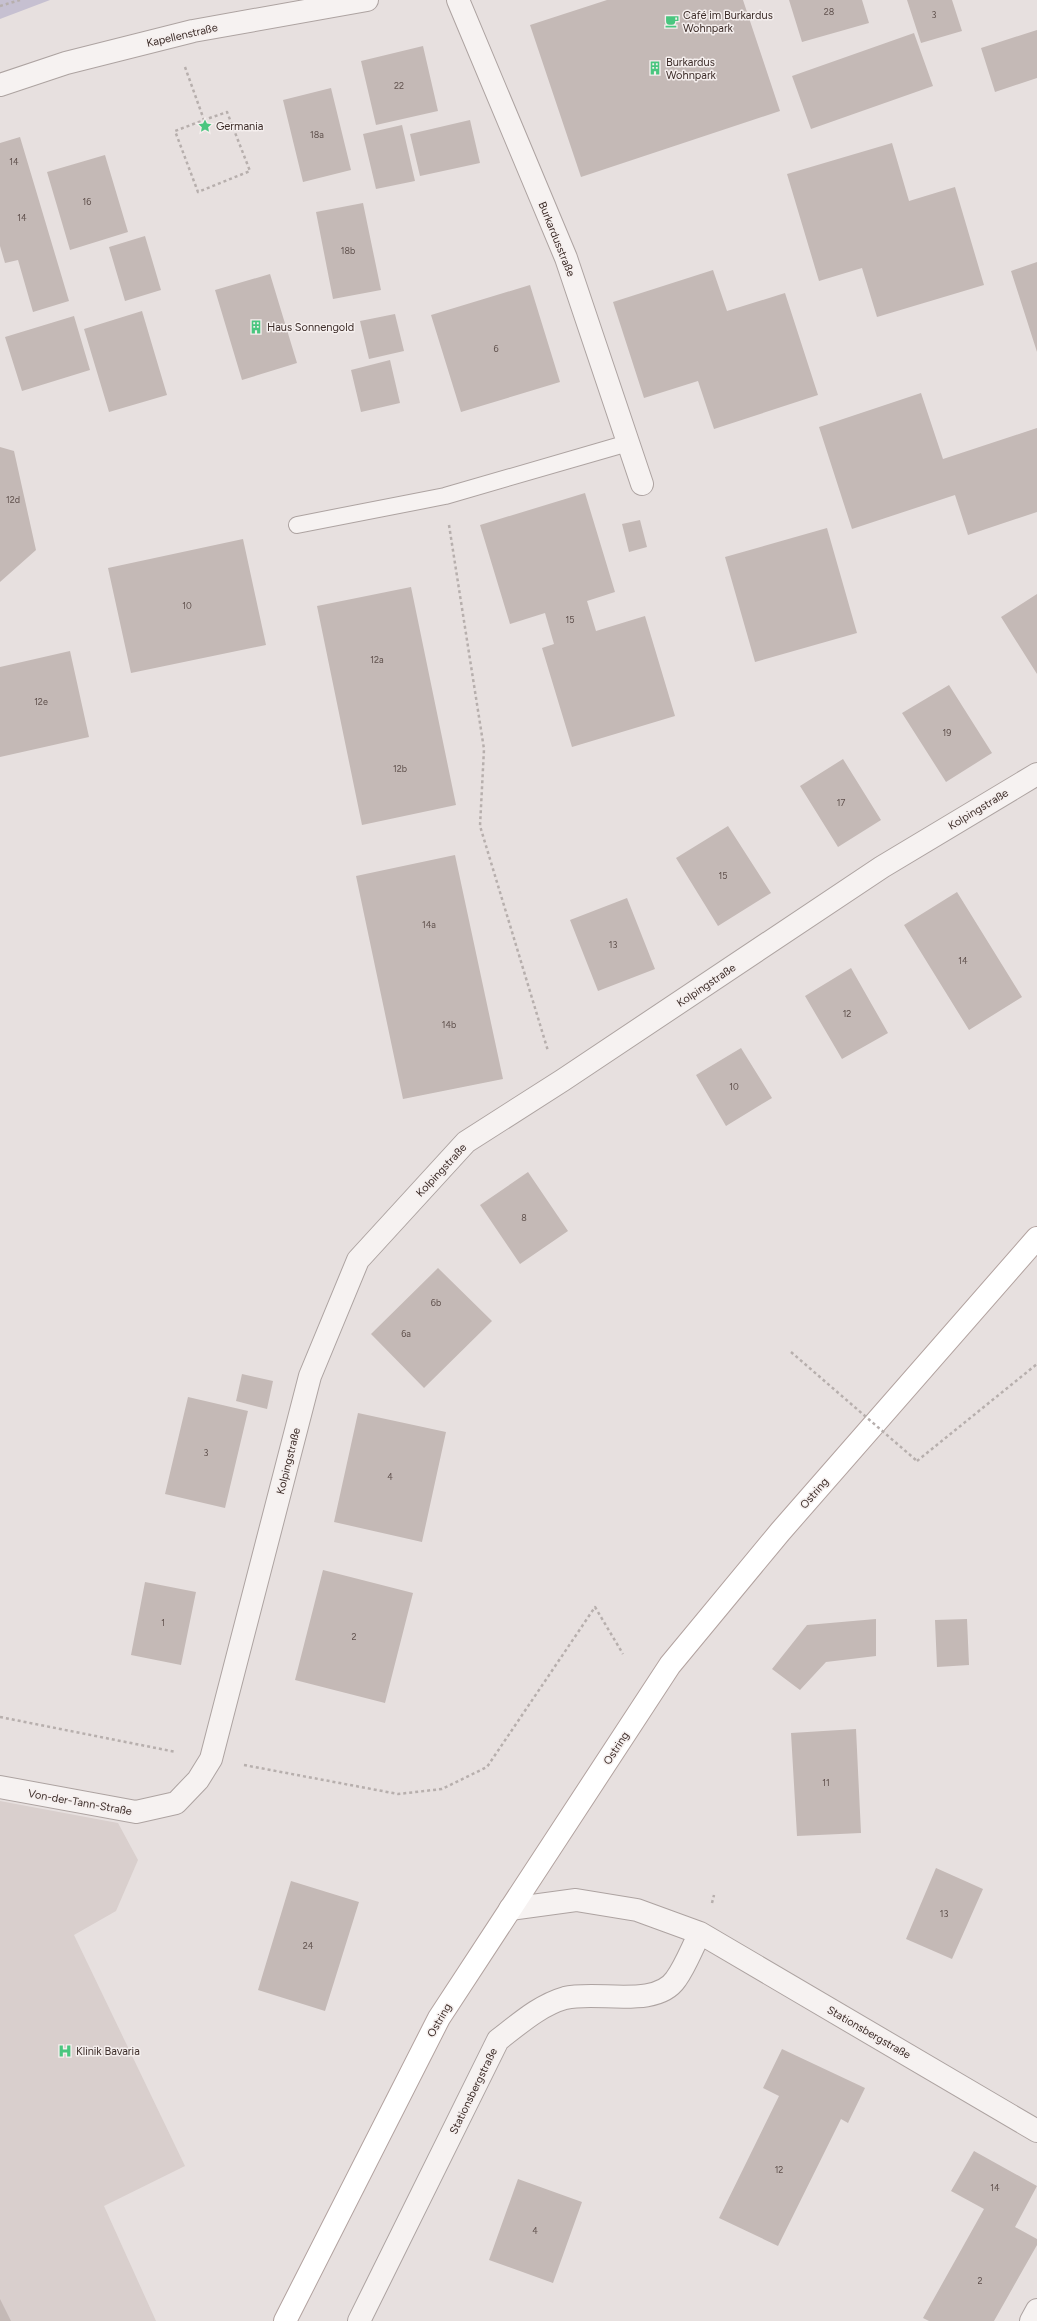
<svg xmlns="http://www.w3.org/2000/svg" width="1037" height="2321" font-family="Figtree,sans-serif">
  <rect width="100%" height="100%" fill="#e7e0df"/>
  <path fill="#d9cfcd" d="M0 1801 118 1823 138 1860 116 1911 74 1935 185 2166 104 2206 156 2321H0Z"/>
  <path fill="#c6c0d1" d="M0 0H50L0 19Z"/>
  <path fill="#c4b9b6" d="M607 0H743L780 111 581 177 530 25Z
    M789 0H862L869 23 802 42Z
    M907 0H952L962 31 921 43Z
    M1037 30V78L995 92 981 48Z
    M914 33 933 86 811 129 792 76Z
    M423 46 438 111 376 125 361 61Z
    M331 88 351 170 303 182 283 100Z
    M470 120 480 163 420 176 410 134Z
    M402 125 415 181 376 189 363 134Z
    M20 137 69 301 33 312 18 260 5 263 0 246V143Z
    M892 143 909 201 955 187 984 285 877 317 862 268 819 281 787 174Z
    M105 155 128 232 70 250 47 172Z
    M363 203 381 290 333 299 316 212Z
    M145 236 161 290 125 301 109 247Z
    M1037 262V352L1011 271Z
    M713 270 727 311 785 293 818 395 714 429 698 381 644 398 613 302Z
    M270 274 297 363 242 380 215 290Z
    M530 285 560 382 461 412 431 315Z
    M142 311 167 395 109 412 84 329Z
    M395 314 404 351 369 359 360 321Z
    M74 316 90 370 22 391 5 337Z
    M390 360 400 403 361 412 351 370Z
    M921 393 943 459 1037 428V512L968 535 955 495 852 529 819 427Z
    M0 447 14 451 36 550 0 582Z
    M585 493 615 592 587 601 596 631 645 616 675 716 572 747 542 648 554 644 545 613 510 624 480 525Z
    M640 520 647 547 629 552 622 524Z
    M827 528 857 633 755 662 725 557Z
    M243 539 266 645 131 673 108 568Z
    M411 587 456 805 362 825 317 606Z
    M1037 594V674L1001 617Z
    M70 651 89 737 0 757V667Z
    M949 685 992 753 946 782 902 713Z
    M843 759 881 820 838 847 800 786Z
    M728 826 771 893 718 926 676 858Z
    M455 855 503 1079 403 1099 356 876Z
    M957 892 1022 997 969 1030 904 925Z
    M627 898 655 969 598 991 570 920Z
    M851 968 888 1033 842 1059 805 996Z
    M741 1048 772 1098 726 1126 696 1075Z
    M528 1172 568 1231 520 1264 480 1205Z
    M438 1268 492 1321 424 1388 371 1334Z
    M242 1374 273 1381 267 1409 236 1401Z
    M188 1397 248 1411 225 1508 165 1494Z
    M358 1413 446 1432 422 1542 334 1522Z
    M323 1570 413 1593 385 1703 295 1680Z
    M145 1582 196 1592 181 1665 131 1655Z
    M876 1619V1656L826 1662 800 1690 772 1669 807 1625Z
    M967 1619 969 1665 937 1667 935 1620Z
    M856 1729 861 1833 797 1836 791 1733Z
    M936 1868 983 1889 952 1959 906 1939Z
    M291 1881 359 1902 325 2011 258 1990Z
    M782 2049 865 2088 848 2123 841 2119 778 2246 719 2218 779 2096 763 2088Z
    M974 2151 1037 2186 1015 2227 1037 2239V2245L994 2321H929L923 2318 984 2209 951 2191Z
    M518 2179 582 2202 553 2283 489 2260Z
    M0 2299 11 2321H0Z"/>
  <g fill="none" stroke-linecap="round" stroke-linejoin="round">
    <g stroke="#ada3a1" stroke-width="18">
      <path id="service" d="M297 525 445 496 628 443"/>
    </g>
    <g stroke="#ada3a1" stroke-width="24">
      <path id="minor" d="M458 0 566 258 642 484
        M0 1787 136 1812 176 1803 198 1780 211 1759 310 1376 358 1260 466 1142 563 1080 882 867 1037 774
        M510 1909 576 1900 637 1910 700 1933 1037 2131
        M359 2321 498 2040C519 2024 540 2005 565 1998 597 1990 656 2009 676 1979 686 1965 692 1948 700 1933
        M1031 2321 1037 2310"/>
    </g>
    <g stroke="#ada3a1" stroke-width="24">
      <path id="tertiary" d="M0 85 66 63 193 31 367 0"/>
    </g>
    <g stroke="#b2a29f" stroke-width="24">
      <path id="primary" d="M285 2321 439 2018 670 1665 780 1532 1037 1238"/>
    </g>
    <path stroke="#b7afad" stroke-width="2.5" stroke-dasharray="3 3" stroke-linecap="butt" d="M0 6 20 0
      M185 67 204 120 175 131 198 192 250 171 227 112 204 120
      M449 525 484 749 480 826 548 1051
      M917 1461 1037 1364
      M0 1717 176 1752
      M244 1765 398 1794 442 1789 487 1767 595 1607 623 1654
      M712 1903 714 1895"/>
    <use href="#service" stroke="#f6f2f1" stroke-width="16"/>
    <use href="#minor" stroke="#f6f2f1" stroke-width="22"/>
    <use href="#tertiary" stroke="#f6f2f1" stroke-width="22"/>
    <use href="#primary" stroke="#fff" stroke-width="22"/>
    <path stroke="#b7afad" stroke-width="2.5" stroke-dasharray="3 3" stroke-linecap="butt" d="M791 1352 917 1461"/>
  </g>
  <defs>
    <g id="cafe-bare" transform="scale(1.08)"><path d="M-5.5-4.5H6V0H3Q3 3.5 0 3.5H-2.5Q-5.5 3.5-5.5 0ZM3-3.2v2h1.7v-2ZM-6 4.5H4V6H-6Z" fill="#4ac67f" stroke="#f5efee" stroke-width="2.5" paint-order="stroke"/></g>
    <g id="building-bare" transform="scale(1.08)"><path d="M-4-6H4V6H1V3H-1V6H-4ZM-2.5-4.3h1.7v1.8h-1.7ZM.8-4.3h1.7v1.8H.8ZM-2.5-1h1.7V.8h-1.7ZM.8-1h1.7V.8H.8Z" fill="#4ac67f" stroke="#f5efee" stroke-width="2.5" paint-order="stroke"/></g>
    <g id="sight-bare" transform="scale(1.08)"><path d="M0-6L1.8-2.2L6-1.7L2.9 1.2L3.7 5.4L0 3.3L-3.7 5.4L-2.9 1.2L-6-1.7L-1.8-2.2Z" fill="#4ac67f" stroke="#f5efee" stroke-width="2.5" paint-order="stroke"/></g>
    <g id="hospital-bare" transform="scale(1.08)"><path d="M-5-5h3v3.5h4V-5h3V5h-3V1.5h-4V5h-3Z" fill="#4ac67f" stroke="#f5efee" stroke-width="2.5" paint-order="stroke"/></g>
  </defs>
  <g fill-rule="evenodd">
    <use href="#cafe-bare" x="672" y="21"/>
    <use href="#building-bare" x="655" y="68"/>
    <use href="#sight-bare" x="205" y="126"/>
    <use href="#building-bare" x="256" y="327"/>
    <use href="#hospital-bare" x="65" y="2051"/>
  </g>
  <g text-anchor="middle" stroke-width="3" stroke-linejoin="round" paint-order="stroke">
    <g font-size="9" fill="#5f504c">
      <text x="829" y="15">28</text>
      <text x="934" y="18">3</text>
      <text x="399" y="89">22</text>
      <text x="317" y="138">18a</text>
      <text x="14" y="165">14</text>
      <text x="87" y="205">16</text>
      <text x="22" y="221">14</text>
      <text x="348" y="254">18b</text>
      <text x="496" y="352">6</text>
      <text x="13" y="503">12d</text>
      <text x="187" y="609">10</text>
      <text x="570" y="623">15</text>
      <text x="377" y="663">12a</text>
      <text x="41" y="705">12e</text>
      <text x="947" y="736">19</text>
      <text x="400" y="772">12b</text>
      <text x="841" y="806">17</text>
      <text x="723" y="879">15</text>
      <text x="429" y="928">14a</text>
      <text x="613" y="948">13</text>
      <text x="963" y="964">14</text>
      <text x="847" y="1017">12</text>
      <text x="449" y="1028">14b</text>
      <text x="734" y="1090">10</text>
      <text x="524" y="1221">8</text>
      <text x="436" y="1306">6b</text>
      <text x="406" y="1337">6a</text>
      <text x="206" y="1456">3</text>
      <text x="390" y="1480">4</text>
      <text x="163" y="1626">1</text>
      <text x="354" y="1640">2</text>
      <text x="826" y="1786">11</text>
      <text x="944" y="1917">13</text>
      <text x="308" y="1949">24</text>
      <text x="779" y="2173">12</text>
      <text x="995" y="2191">14</text>
      <text x="535" y="2234">4</text>
      <text x="980" y="2284">2</text>
    </g>
    <g font-size="11" fill="#3d2d29" stroke="#f5efee" text-anchor="start">
      <text x="683" y="19">Café im Burkardus<tspan x="683" dy="13">Wohnpark</tspan></text>
      <text x="666" y="66">Burkardus<tspan x="666" dy="13">Wohnpark</tspan></text>
      <text x="216" y="130">Germania</text>
      <text x="267" y="331">Haus Sonnengold</text>
      <text x="76" y="2055">Klinik Bavaria</text>
    </g>
    <g font-size="11" fill="#3d2d29" stroke="#f5efee">
      <text transform="translate(182 35) rotate(-13)" y="4">Kapellenstraße</text>
      <text transform="translate(557 239) rotate(68)" y="4">Burkardusstraße</text>
      <text transform="translate(978 809) rotate(-31)" y="4">Kolpingstraße</text>
      <text transform="translate(706 985) rotate(-34)" y="4">Kolpingstraße</text>
      <text transform="translate(441 1170) rotate(-47)" y="4">Kolpingstraße</text>
      <text transform="translate(288 1461) rotate(-76)" y="4">Kolpingstraße</text>
      <text transform="translate(814 1493) rotate(-49)" y="4">Ostring</text>
      <text transform="translate(616 1748) rotate(-57)" y="4">Ostring</text>
      <text transform="translate(80 1802) rotate(10)" y="4">Von-der-Tann-Straße</text>
      <text transform="translate(439 2020) rotate(-60)" y="4">Ostring</text>
      <text transform="translate(869 2032) rotate(30)" y="4">Stationsbergstraße</text>
      <text transform="translate(473 2091) rotate(-64)" y="4">Stationsbergstraße</text>
    </g>
  </g>
</svg>
